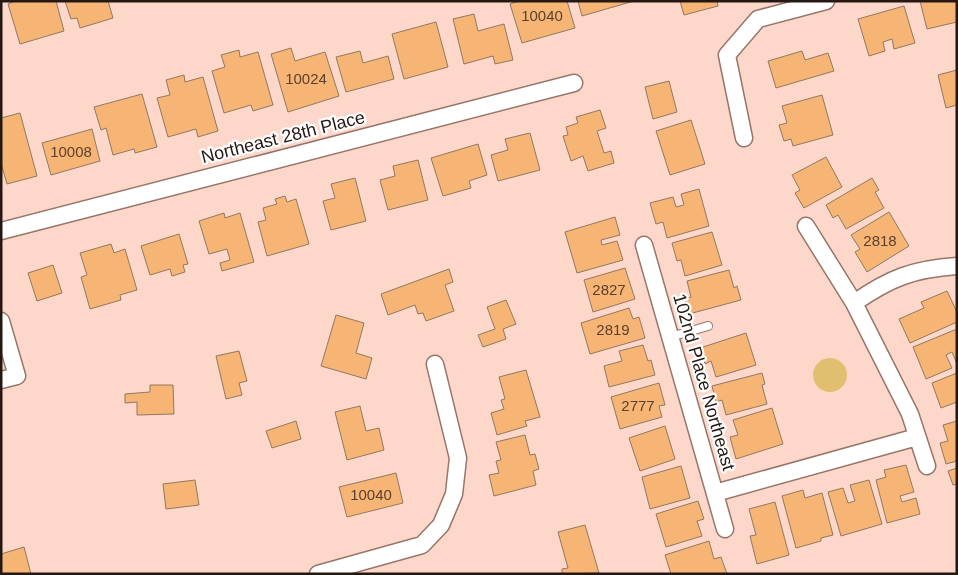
<svg xmlns="http://www.w3.org/2000/svg" width="958" height="575" font-family="Arial,sans-serif">
  <rect width="100%" height="100%" fill="#fdd8ca"/>
  <path fill="#e2bf6e" d="M813 375a17 17 0 1 1 34 0a17 17 0 1 1-34 0Z"/>
  <path fill="#f7b575" stroke="#907861" d="M15 1H56L64 31 20 44 8 4Z
    M65 1H108L113 18 80 28 77 18 71 19Z
    M519 1H567L575 28 522 43 510 4Z
    M578 1H634L582 16Z
    M680 1H717L718 6 684 15Z
    M920 1H957V22L927 29Z
    M904 6 915 43 894 49 892 39 883 42 885 51 869 56 858 19Z
    M474 14 478 31 504 24 513 60 495 64 493 56 464 64 453 19Z
    M436 22 448 67 404 79 392 34Z
    M291 48 295 61 325 52 339 96 288 112 271 54Z
    M239 50 240 57 258 52 273 105 253 111 251 105 224 113 212 71 225 67 221 55Z
    M360 51 363 63 388 56 394 79 346 92 336 57Z
    M802 51 805 60 828 53 834 71 776 88 768 61Z
    M957 70V105L946 108 938 75Z
    M184 75 185 82 203 77 218 131 198 137 196 129 168 137 157 98 170 95 166 80Z
    M669 81 677 112 653 119 645 87Z
    M142 94 157 147 135 153 134 149 113 155 106 128 101 130 94 107Z
    M822 95 833 135 793 146 791 139 784 141 779 125 787 123 782 106Z
    M600 110 606 128 597 131 604 153 611 151 614 163 588 171 583 156 571 161 563 136 568 135 566 127 578 123 576 117Z
    M20 113 37 176 7 184 1 163V118Z
    M691 120 705 164 670 175 656 131Z
    M92 129 100 161 51 175 42 143Z
    M530 133 540 170 498 181 491 155 508 150 505 139Z
    M478 144 487 175 469 181 471 188 443 196 431 158Z
    M826 157 842 187 804 208 795 193 800 190 792 175Z
    M418 160 428 200 388 210 380 180 395 176 393 166Z
    M355 178 366 221 331 230 323 201 335 198 331 184Z
    M872 178 879 190 875 192 884 208 846 229 838 215 833 218 826 205Z
    M699 189 709 226 667 238 663 222 656 224 650 203 673 197 676 207 684 205 681 194Z
    M285 196 287 202 296 199 309 244 267 256 258 222 266 220 263 208 277 204 275 199Z
    M889 212 909 246 867 272 855 252 860 249 851 235Z
    M224 213 225 218 240 213 254 262 222 271 220 263 230 260 227 249 209 254 199 221Z
    M615 217 620 235 601 240 602 245 617 241 623 260 577 273 565 232Z
    M712 232 722 265 685 276 681 260 677 261 672 243Z
    M179 234 188 264 183 265 185 272 172 276 170 269 150 275 141 246Z
    M111 244 114 253 125 249 137 290 120 295 121 300 90 309 81 277 87 275 80 253Z
    M53 265 62 293 37 301 28 273Z
    M625 268 635 299 593 312 584 280Z
    M449 269 453 282 445 285 454 311 426 321 423 313 418 314 415 305 388 315 381 294Z
    M729 270 734 288 737 286 741 300 689 314 685 299 691 297 687 281Z
    M947 291 957 312V322L910 343 899 319 924 308 921 302Z
    M506 300 516 324 503 329 506 339 483 347 478 335 495 329 487 307Z
    M629 308 633 319 639 317 645 338 590 354 581 323Z
    M336 315 364 323 356 353 372 358 366 379 321 366Z
    M957 329V364L952 352 946 355 952 368 926 379 913 347Z
    M746 333 756 365 716 377 711 361 705 364 700 348Z
    M643 345 648 361 651 360 655 375 609 387 604 366 622 361 619 351Z
    M239 351 247 381 239 383 242 395 226 399 216 356Z
    M526 370 540 417 525 421 527 426 497 435 491 413 504 409 501 400 505 399 499 377Z
    M762 373 765 384 762 385 767 404 726 415 722 400 716 402 712 386Z
    M957 373V402L941 408 932 383Z
    M659 383 665 405 659 406 662 417 620 429 611 397Z
    M150 385H173L174 414 137 415V402L125 403V394L150 392Z
    M360 406 366 431 379 428 384 450 347 460 335 412Z
    M772 408 783 444 736 459 730 437 738 435 733 420Z
    M296 421 301 439 272 448 266 431Z
    M957 421V461L946 464 940 443 948 441 943 425Z
    M665 426 675 459 640 471 629 438Z
    M525 435 530 455 535 454 539 469 533 471 536 485 494 496 489 475 499 473 496 461 501 460 496 442Z
    M906 465 914 492 900 496 902 502 916 498 920 514 887 523 876 480 886 477 884 470Z
    M681 466 690 498 650 509 642 477Z
    M957 468V484L953 485 948 471Z
    M396 473 403 503 347 517 339 487Z
    M195 480 199 505 166 509 163 484Z
    M869 480 882 524 841 536 828 492 843 488 848 503 855 501 850 485Z
    M803 490 805 498 822 493 833 535 821 538V541L796 548 782 496Z
    M698 501 704 519 697 521 702 536 666 547 656 514Z
    M775 502 789 555 757 564 750 536 756 535 749 509Z
    M585 525 599 573 562 574V569L568 568 558 532Z
    M709 541 714 559 721 557 727 574H671L665 555Z
    M24 547 31 574H1V554Z"/>
  <g fill="none" stroke-linecap="round" stroke-linejoin="round">
    <g stroke="#97766a" stroke-width="10">
      <path id="service" d="M670 337 708 326"/>
    </g>
    <g stroke="#97766a" stroke-width="19">
      <path id="minor" d="M744 138 727 55 758 19 826 1
        M806 226 854 303 910 414 927 466
        M1 231 574 83
        M644 245 725 529
        M854 303C890 278 913 269 957 266
        M1 321 17 376 1 380
        M715 493 917 437
        M318 574 422 545 441 525 454 494 458 458 435 364"/>
    </g>
    <use href="#service" stroke="#fff" stroke-width="8"/>
    <use href="#minor" stroke="#fff" stroke-width="16"/>
  </g>
  <g text-anchor="middle" stroke-width="4.5" stroke-linejoin="round" paint-order="stroke">
    <g font-size="15" fill="#5a3f2c">
      <text x="542" y="21">10040</text>
      <text x="306" y="84">10024</text>
      <text x="71" y="157">10008</text>
      <text x="880" y="246">2818</text>
      <text x="609" y="295">2827</text>
      <text x="613" y="335">2819</text>
      <text x="638" y="411">2777</text>
      <text x="371" y="500">10040</text>
    </g>
    <g font-size="18" fill="#251813" stroke="#fff">
      <text transform="translate(283 137) rotate(-14)" y="6">Northeast 28th Place</text>
      <text transform="translate(704 382) rotate(74)" y="6">102nd Place Northeast</text>
    </g>
  </g>
  <rect width="958" height="575" fill="none" stroke="#251813" stroke-width="5"/>
</svg>
